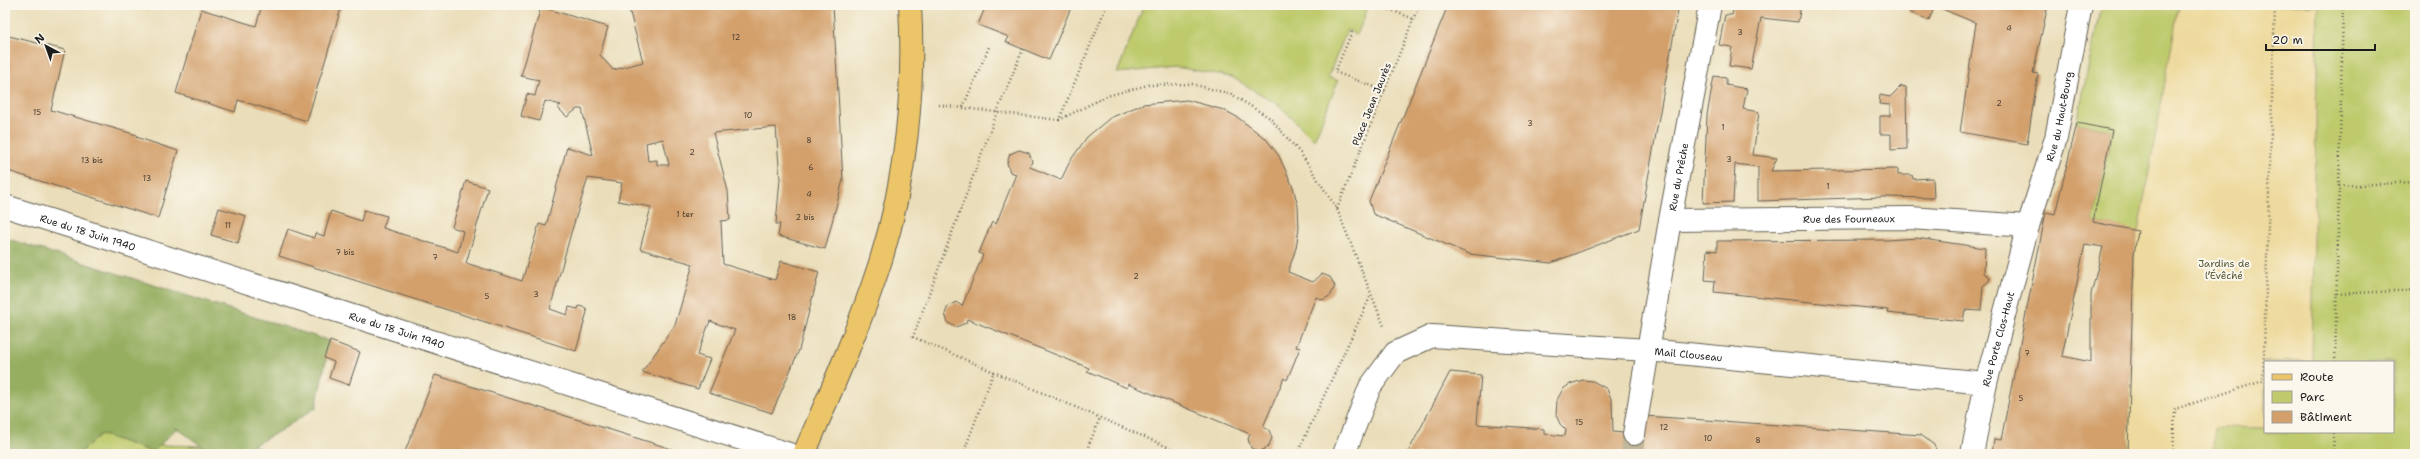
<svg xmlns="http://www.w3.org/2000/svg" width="2420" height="459" font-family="'Shantell Sans',sans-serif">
  <rect width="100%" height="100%" fill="#fbf7ec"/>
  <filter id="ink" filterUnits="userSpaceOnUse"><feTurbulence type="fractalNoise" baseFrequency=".025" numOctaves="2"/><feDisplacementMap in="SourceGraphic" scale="8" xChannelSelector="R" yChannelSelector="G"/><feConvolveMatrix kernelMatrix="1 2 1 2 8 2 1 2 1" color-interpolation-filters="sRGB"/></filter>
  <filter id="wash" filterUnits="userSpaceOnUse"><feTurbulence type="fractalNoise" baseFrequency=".012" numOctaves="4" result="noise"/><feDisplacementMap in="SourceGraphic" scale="16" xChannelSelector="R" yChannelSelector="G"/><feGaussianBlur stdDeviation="0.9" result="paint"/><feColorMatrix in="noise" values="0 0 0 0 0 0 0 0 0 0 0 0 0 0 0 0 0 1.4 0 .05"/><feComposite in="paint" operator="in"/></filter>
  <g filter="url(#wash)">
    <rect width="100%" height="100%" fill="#eadeba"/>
    <path fill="#beca6c" stroke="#6d7344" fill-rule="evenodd" d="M1144 5H1355L1367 10 1357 35 1347 30 1328 77 1338 81 1314 140 1279 105 1232 77 1176 67 1117 73Z
      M2101 5H2164L2178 8 2179 5H2415V454H2128L2134 254 2138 232 2093 222 2112 130 2077 123ZM2265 362H2393V432H2265Z
      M101 434 152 452 160 445 204 446 217 454H78Z
      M251 444 269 454H229Z"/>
    <path fill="#96ae60" stroke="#59653e" d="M5 238 330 341 316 407C298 420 240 459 218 454 208 452 187 435 177 428L153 452 101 434 78 454H5Z"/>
    <path fill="#eeda9e" stroke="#857b5d" d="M2179 5H2318L2312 362H2265V428L2215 427 2214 454H2128L2134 254Z"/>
    <g id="blocks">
      <path fill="#d3a06c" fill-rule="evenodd" d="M130 5H149L147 10Z
        M262 5H342L307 121 238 100 235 112 176 93 201 9 256 26Z
        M628 5H833L843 180 825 249 778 236 780 224H776L780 179 776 127 713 133 728 191 730 220 721 221 723 264 775 280 781 261 819 272 799 350 772 413 709 393 735 330 710 321 697 355 710 359 698 389 642 372 675 325 693 264 640 249 651 207 618 201 622 183 588 178 571 233 550 309 567 315 569 307 578 309 579 306 586 308 587 312 576 351 279 256 288 229 314 238 315 233 324 236 331 211 361 221 364 210 387 216 383 228 458 252 463 231 452 227 466 181 488 188 466 263 522 281 539 224 546 226 567 147 593 155 582 109H577L567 117 557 107 561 105 545 101 539 121 521 116 527 94 535 96 539 80 521 76 541 7 608 27 600 55 613 70 643 62ZM663 139 669 165H657V160L648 161 646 143Z
        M986 5H1072L1049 60 1006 42 1009 37 978 25Z
        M1448 5H1679L1639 229 1551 263 1469 254 1373 214 1369 201Z
        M1734 5H1801L1798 22 1761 18 1751 69 1729 66 1732 47 1719 45 1725 15H1732Z
        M1911 5H2048L2033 73 2038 74 2027 144 1960 132 1976 23 1935 6 1929 20 1909 12Z
        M2166 5H2179V8Z
        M5 35 65 50 51 110 137 135 136 137 178 151 158 218 5 170Z
        M1714 76 1726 78V85L1747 89 1743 109 1759 112 1753 155 1777 158 1771 171 1898 169V175H1912L1913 179 1933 178 1934 198 1884 197 1758 201V167L1735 164 1733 202 1703 203 1707 115Z
        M1901 86 1906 87 1907 149 1891 150V134H1880V116H1890V105L1879 104 1880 95 1890 97Z
        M1187 100 1224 110 1237 117 1266 139 1279 156 1293 187 1298 206 1299 228 1296 248 1288 272 1313 282 1322 274 1330 277 1335 286 1331 295 1323 300 1316 297 1296 347 1300 348 1287 380 1284 378 1263 427 1269 430 1272 438 1268 447 1259 452 1251 448 1248 439 1250 434 1128 384 1127 388 1087 371 1089 368 967 319 966 323 956 327 948 323 945 314 948 306 956 302 962 306 983 255 979 253 992 222 996 224 1016 174 1010 172 1007 163 1010 154 1019 150 1029 153 1032 161 1030 167 1061 180 1070 161 1087 137 1110 118 1143 104Z
        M2077 123 2112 130 2093 222 2138 231 2134 254 2128 454H1992L1994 439 2001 440 2046 212 2055 214ZM2085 244 2103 247 2091 294V362L2062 356Z
        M219 208 246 216 238 243 211 235Z
        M1916 238 1985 248 1984 273 1990 277 1989 281 1983 286 1981 311 1965 310 1963 321 1887 313 1888 310 1714 292 1715 281 1705 280 1707 250 1717 251V241L1888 240Z
        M330 341 360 352 349 385 329 378 334 362 324 358Z
        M1450 372 1481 375 1477 424 1544 429V434L1565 436 1566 430 1560 424 1556 415 1557 400 1563 389 1570 384 1583 380 1593 381 1607 389 1612 401 1613 432 1644 435V416L1735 422 1921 435 1934 445 1938 454H1407Z
        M435 375 678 451 677 454H404Z"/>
    </g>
  </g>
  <g filter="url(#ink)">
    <use href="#blocks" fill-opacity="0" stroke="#646053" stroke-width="1"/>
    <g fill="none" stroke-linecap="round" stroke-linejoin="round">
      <path stroke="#c1b79a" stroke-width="22" stroke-dasharray="22 11" stroke-linecap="butt" d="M1632 454 1634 434"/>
      <g stroke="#646053" stroke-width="24">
        <g id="minor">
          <path id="s1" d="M5 206 789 454"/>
          <path id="s2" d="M1670 220 1910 218 2028 226"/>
          <path id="s3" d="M1634 434 1670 220 1710 5"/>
          <path id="s4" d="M1344 454 1370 387 1395 353 1432 336 1647 350 1986 383"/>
          <path id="s5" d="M1972 454 1986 383 2028 226 2056 138 2081 5"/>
        </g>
      </g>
      <g stroke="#646053" stroke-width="24">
        <path id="major" d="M804 454C831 391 859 328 880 263 906 181 915 90 910 5"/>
      </g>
      <path stroke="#646053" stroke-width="2.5" stroke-dasharray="1 3" stroke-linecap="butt" d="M1378 5 1414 19
        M1352 32 1335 72 1385 91
        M1023 49 997 112 913 337 1184 454
        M939 105 1059 120 1107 5
        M963 107 989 47
        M1059 120 1107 96 1148 85 1192 84 1231 94 1270 118 1301 154 1337 209 1384 326
        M2339 186 2415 182
        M1337 209 1419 5
        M2337 294 2415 290
        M2335 362 2343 5
        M963 454 994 371
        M1085 454 1100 418
        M1297 454 1371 295
        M2173 454 2175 409 2263 381 2275 5
        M2333 454 2334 432"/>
      <use href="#minor" stroke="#fff" stroke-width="22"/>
      <use href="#major" stroke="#edc569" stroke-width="22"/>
    </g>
  </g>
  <g text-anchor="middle" stroke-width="4" stroke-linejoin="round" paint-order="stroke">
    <g font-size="8" fill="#4a3d30">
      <text x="2009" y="31">4</text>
      <text x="1740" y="35">3</text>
      <text x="736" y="40">12</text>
      <text x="1999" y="106">2</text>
      <text x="37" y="115">15</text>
      <text x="748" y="118">10</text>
      <text x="1530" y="126">3</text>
      <text x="1723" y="130">1</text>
      <text x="809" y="143">8</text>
      <text x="692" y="155">2</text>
      <text x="1729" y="162">3</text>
      <text x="92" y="163">13 bis</text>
      <text x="811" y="170">6</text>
      <text x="147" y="181">13</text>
      <text x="1828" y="189">1</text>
      <text x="809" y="197">4</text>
      <text x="685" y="217">1 ter</text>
      <text x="805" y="220">2 bis</text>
      <text x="228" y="228">11</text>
      <text x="345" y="255">7 bis</text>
      <text x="435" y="260">7</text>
      <text x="1136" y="279">2</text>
      <text x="536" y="297">3</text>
      <text x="487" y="299">5</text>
      <text x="792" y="320">18</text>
      <text x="2027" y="356">7</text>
      <text x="2021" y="401">5</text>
      <text x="1579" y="425">15</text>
      <text x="1664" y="430">12</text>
      <text x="1708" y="441">10</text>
      <text x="1758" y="443">8</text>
    </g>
    <g font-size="10" fill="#1c1c1c" stroke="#fbf7ec">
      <text transform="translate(1371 104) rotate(-68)" y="4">Place Jean Jaurès</text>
      <text dy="4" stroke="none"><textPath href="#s5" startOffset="349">Rue du Haut-Bourg</textPath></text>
      <text dy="4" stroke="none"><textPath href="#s3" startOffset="261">Rue du Prêche</textPath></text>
      <text dy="4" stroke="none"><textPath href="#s2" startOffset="179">Rue des Fourneaux</textPath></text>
      <text dy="4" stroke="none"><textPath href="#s1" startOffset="87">Rue du 18 Juin 1940</textPath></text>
      <text dy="4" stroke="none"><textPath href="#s1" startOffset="411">Rue du 18 Juin 1940</textPath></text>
      <text dy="4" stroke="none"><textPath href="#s5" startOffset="118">Rue Porte Clos-Haut</textPath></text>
      <text dy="4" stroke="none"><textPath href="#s4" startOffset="412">Mail Clouseau</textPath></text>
    </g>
    <g font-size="10" fill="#555938" stroke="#fbf7ec">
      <text x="2224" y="267">Jardins de<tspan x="2224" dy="12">l’Évêché</tspan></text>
    </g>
  </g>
  <rect width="2420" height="459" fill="none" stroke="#fbf7ec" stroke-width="20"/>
  <rect x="2264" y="361" width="130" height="72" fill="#fbf7ec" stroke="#a29f99"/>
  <rect x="2272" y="374" width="20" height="6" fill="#edc569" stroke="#a29f99"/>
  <text x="2300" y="381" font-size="12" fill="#1c1c1c">Route</text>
  <rect x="2272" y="391" width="20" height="12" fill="#beca6c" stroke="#a29f99"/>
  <text x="2300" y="401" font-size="12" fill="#1c1c1c">Parc</text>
  <rect x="2272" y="411" width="20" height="12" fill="#d3a06c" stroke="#a29f99"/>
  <text x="2300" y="421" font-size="12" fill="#1c1c1c">Bâtiment</text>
  <g transform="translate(46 46) rotate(319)" stroke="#fbf7ec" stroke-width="3" paint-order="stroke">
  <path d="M0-3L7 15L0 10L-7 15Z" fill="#1c1c1c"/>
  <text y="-6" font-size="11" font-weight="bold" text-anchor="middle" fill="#1c1c1c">N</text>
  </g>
  <path d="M2266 44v6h109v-6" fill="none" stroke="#1c1c1c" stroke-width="2"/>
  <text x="2272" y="44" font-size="12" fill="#1c1c1c" stroke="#fbf7ec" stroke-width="3" paint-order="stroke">20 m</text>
</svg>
